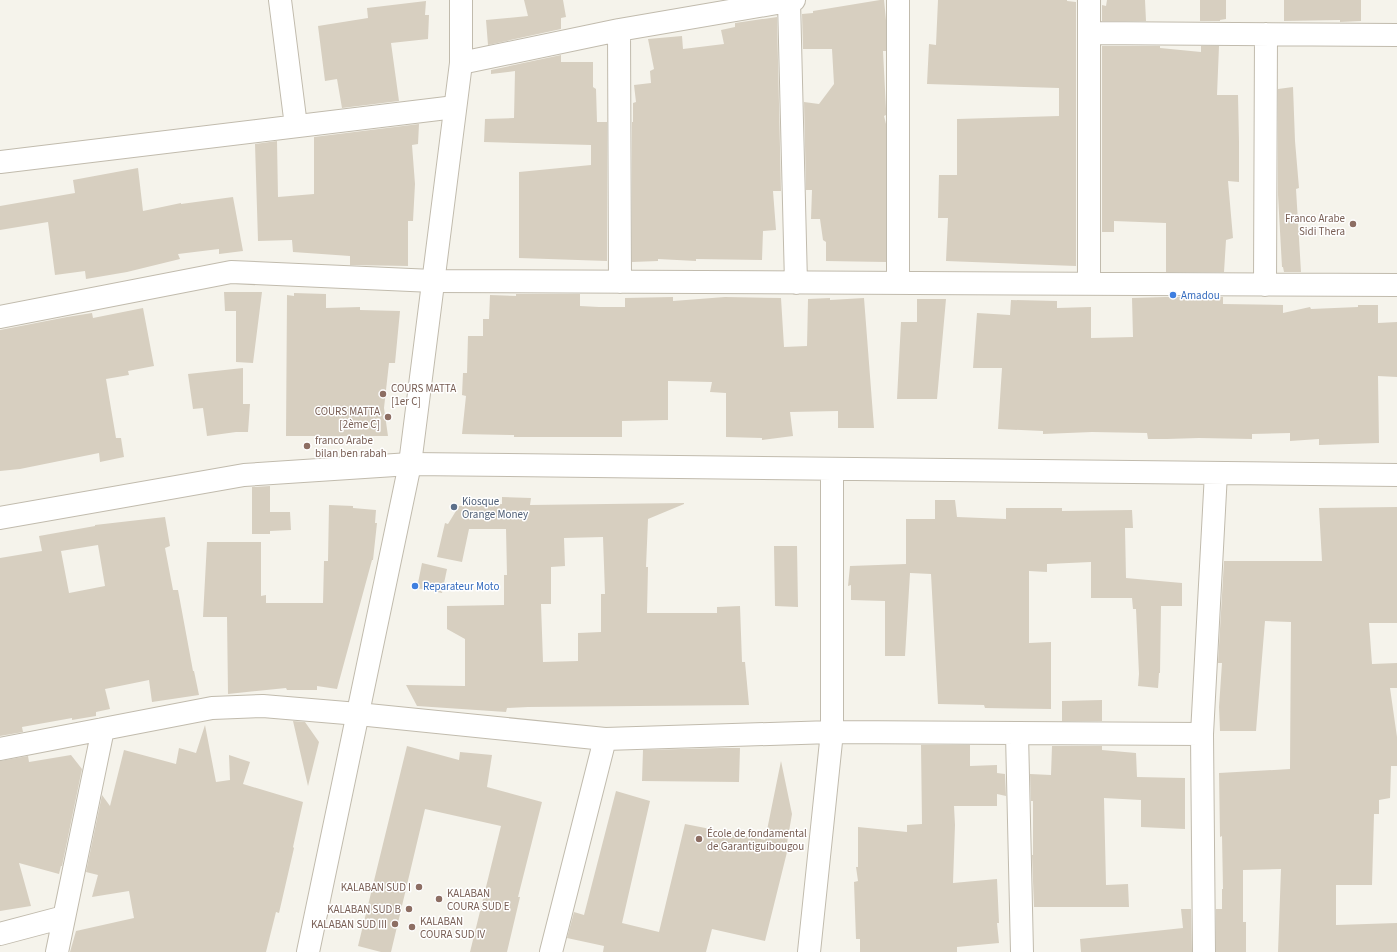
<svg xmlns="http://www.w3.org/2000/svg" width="1397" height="952" font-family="'Source Sans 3',sans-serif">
  <rect width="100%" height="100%" fill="#f5f3eb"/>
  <path fill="#d7cfc0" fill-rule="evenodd" d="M524 0H563L566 17 561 18V29L488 45 486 20 528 16Z
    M880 0H884L886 20V51H883L886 109V115L884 116 886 124V262L826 261V242L823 240 820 219H811L812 190H806L804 102 819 104 834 84 832 49H803L802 14 813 13V11Z
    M938 0H1067V1L1076 2V266L946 261 948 218H938L939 175H957V119L1059 116V88L927 84 929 44 936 45Z
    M1107 0H1145L1146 21H1102V5L1106 6Z
    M1200 0H1226V19L1220 20V21H1200Z
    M1284 0H1361V21L1340 22V20L1284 21Z
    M426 1 425 15H429L428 39 391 43 399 101 342 108 337 79 325 81 318 26 368 18 367 8Z
    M777 17 781 191H773L776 230 763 231 762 260 696 259V261L658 259V261L632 262V122H633V103L636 102 634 85 651 83 650 71 654 69 648 39 682 36 683 49 724 44 721 30 735 27V23Z
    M1102 46H1160V48L1201 52V46H1219L1217 95H1238L1239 142V182L1228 181 1233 238 1226 240 1224 272H1166V223L1114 221V232H1102Z
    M561 55V62H593V87L596 89 597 122H607V261L519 258V172L591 165V145L484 142 485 119 514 118 515 71 491 74V70Z
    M1293 87 1295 141 1299 188 1296 189 1301 272H1284L1283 267H1282L1278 195V89Z
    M419 124 418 144 412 145 415 184 413 221H408V266L350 265V256L293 252 292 240 258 241 255 144 277 141 278 197 314 194V137Z
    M138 168 143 211 181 203V204L233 197 243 251 219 254V249L178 254 180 259 127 272 86 279 85 271 55 275 48 222 0 230V206L75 193 73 180Z
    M224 292H262L253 363 236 362V311H225Z
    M294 293 326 294V308L360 307V310L400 311 395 363H389L384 408 388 436H286L287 295 294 296Z
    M516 294H580V306L599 307H625V298L673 297V301L725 297 781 298 784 347 807 346 808 299 830 298V300L864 298 874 428H838V411L790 412 793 436 762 440V438L726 437V393L710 392 712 382 668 381V420L622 421V437H514V435L462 434 466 396 462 395 463 373H467L468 336H483V319H489L490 295 516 296Z
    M1165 297H1223V304L1283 305V313L1310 307 1311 309 1358 307V305H1378V323L1397 322V377L1378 376 1379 443 1319 445V439L1290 441V433L1252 434V439L1199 438 1167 439H1148L1147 433 1092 432 1043 434V431L998 429 1002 368H973L977 313 1010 315 1011 300 1057 301V308L1091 307V338L1133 337 1132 298Z
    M917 299H946L937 399H897L901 322H917Z
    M143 308 154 366 128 371 129 375 106 379 116 438H121L124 457 100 462 99 453 20 469 0 471V330L67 317 92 313 93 318Z
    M243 368V404H250L248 432H236L207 436 203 408 193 409 188 374Z
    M270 486V512H290L291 530 270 531V534H252V487Z
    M502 497 531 498 530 505 684 503V504L648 519 646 567H648L647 613H717V607L740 606 742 662H745L749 705 528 707 507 708 506 712 417 706 406 685 465 686V639L447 629V606L504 605V575H507L506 529H469L462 562 437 557 445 523 448 524 459 506 502 504ZM603 537 605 594H601V632L578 633V661L543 662 541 604H551V567L565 566 564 538Z
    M935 500H955L957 517 1006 519V508H1062V511L1132 510 1133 528H1125L1126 578 1182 583V606H1161L1160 673H1159L1158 688 1138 686 1139 674 1136 609H1133L1132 598H1091V562L1047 564V572L1029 571V643L1051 642V709L985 708 984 705 938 704 931 574 910 573 905 656H885V601L851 600V585L848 586 850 566 906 564V519H935Z
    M329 505 353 506V508L376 510 375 523H377L373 560H372L337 689 317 686V690H287L286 688 228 694 227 617H203L207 542H261V596L266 595V603H323L324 561H328Z
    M1397 507V623H1369L1372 664 1397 663V688H1390L1397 737V766H1391L1390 798 1379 800V814H1374L1372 885H1336V925L1397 923V952H1278L1281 869 1243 870V922H1246V952H1216V909H1222V889H1223L1222 836 1220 837 1219 773 1290 769 1291 622 1265 621 1256 731H1220L1219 707 1222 663H1218L1224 561H1322L1319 508Z
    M165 517 170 546 165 548 173 590H178L193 671H194L199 695 152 702 149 680 105 689 110 709 96 712V716L72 720V718L22 727 23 732 0 736V558L42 551 39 536 95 526V525ZM98 545 105 586 69 593 61 551Z
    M774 546H797L798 607 775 606Z
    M422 563 447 569 442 593 417 588Z
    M1102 700V721H1062V701Z
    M293 721 305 722 319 742 308 786Z
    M205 725 216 782 230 780 229 755 250 762 243 784 303 802 293 847 294 848 279 913 276 912 266 952H70L76 931 134 918 129 891 92 897 98 875 86 872 102 795 110 806 124 750 176 764 179 748 196 753Z
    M921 745H970V766L997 765V773L1005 774 1006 796 997 794V806H954L955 825 953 883 997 879 999 923H997L999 943 957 947V952H860V939H856L854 882 858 881 856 867H858V827L907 832V825L922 824Z
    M407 746 459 760 460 752 492 755 487 787 542 802 518 897H520L507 952H470L501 826 425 809 391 952H381L358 946Z
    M1052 746H1102V750L1136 753 1137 777 1185 778V829L1141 827V800L1104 798 1106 885 1128 884 1129 907H1034L1032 855H1033V801H1031L1030 774 1051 775Z
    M720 748H740L739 782 642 781 643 750Z
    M71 755 82 769 62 866H61L59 874 19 863 31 906 0 911V761L28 756 29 762Z
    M781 761 792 814 787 843 789 844 765 941 712 929 706 952H603L604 946 567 938 574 912 584 915 616 791 650 801 622 923 659 932 685 824 746 836 765 840Z
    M1181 909H1191L1192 952H1081L1080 939 1183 928Z"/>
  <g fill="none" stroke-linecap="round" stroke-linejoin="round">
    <g stroke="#c1bbad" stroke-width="24">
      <path id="minor" d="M280 0 296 126
        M898 0V283
        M1089 0V284
        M789 1 796 283
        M619 30 620 282
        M1089 33 1397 35
        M461 63 619 30 794 0
        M0 162 455 107
        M1265 285 1266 34
        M0 317 231 272 433 281 1397 285
        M0 518 244 475 410 464 1397 475
        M1017 734 1022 952
        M0 749 212 708 263 706 358 714 605 739 832 732 1202 734
        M0 934 64 917
        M57 952 103 729
        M551 952 605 739
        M809 952 832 732V469
        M1204 952 1202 734 1216 473"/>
    </g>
    <g stroke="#c1bbad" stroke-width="24">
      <path id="tertiary" d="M308 952 410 464 461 63V0"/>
    </g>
    <use href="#minor" stroke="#fff" stroke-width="22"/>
    <use href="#tertiary" stroke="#fff" stroke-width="22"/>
  </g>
  <g fill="#8d6e63" stroke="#fff" stroke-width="1.5">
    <circle cx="1353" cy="224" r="4"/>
    <circle cx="383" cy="394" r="4"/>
    <circle cx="388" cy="417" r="4"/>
    <circle cx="307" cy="446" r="4"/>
    <circle cx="699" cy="839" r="4"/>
    <circle cx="419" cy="887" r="4"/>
    <circle cx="439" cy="899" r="4"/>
    <circle cx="409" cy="909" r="4"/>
    <circle cx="395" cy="924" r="4"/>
    <circle cx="412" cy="927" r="4"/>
  </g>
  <g fill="#3f7fe0" stroke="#fff" stroke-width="1.5">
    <circle cx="1173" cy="295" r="4"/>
    <circle cx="415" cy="586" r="4"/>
  </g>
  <circle fill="#5c6f8a" stroke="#fff" stroke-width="1.5" cx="454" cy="507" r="4"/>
  <g text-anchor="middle" stroke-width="3" stroke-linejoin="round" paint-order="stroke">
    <g font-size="11" fill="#785e54" stroke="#fff" text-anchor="end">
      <text x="1345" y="222">Franco Arabe<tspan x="1345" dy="13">Sidi Thera</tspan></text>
      <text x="391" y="392" text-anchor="start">COURS MATTA<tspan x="391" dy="13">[1er C]</tspan></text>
      <text x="380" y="415">COURS MATTA<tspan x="380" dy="13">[2ème C]</tspan></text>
      <text x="315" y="444" text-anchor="start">franco Arabe<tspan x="315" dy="13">bilan ben rabah</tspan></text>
      <text x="707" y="837" text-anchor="start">École de fondamental<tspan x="707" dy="13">de Garantiguibougou</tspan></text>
      <text x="411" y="891">KALABAN SUD I</text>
      <text x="447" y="897" text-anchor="start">KALABAN<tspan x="447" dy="13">COURA SUD E</tspan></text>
      <text x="401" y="913">KALABAN SUD B</text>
      <text x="420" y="925" text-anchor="start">KALABAN<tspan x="420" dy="13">COURA SUD IV</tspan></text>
      <text x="387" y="928">KALABAN SUD III</text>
    </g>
    <g font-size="11" fill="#366cbe" stroke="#fff" text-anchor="start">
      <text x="1181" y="299">Amadou</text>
      <text x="423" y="590">Reparateur Moto</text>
    </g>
    <g font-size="11" fill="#4e5e75" stroke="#fff" text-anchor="start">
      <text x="462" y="505">Kiosque<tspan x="462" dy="13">Orange Money</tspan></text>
    </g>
  </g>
</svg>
